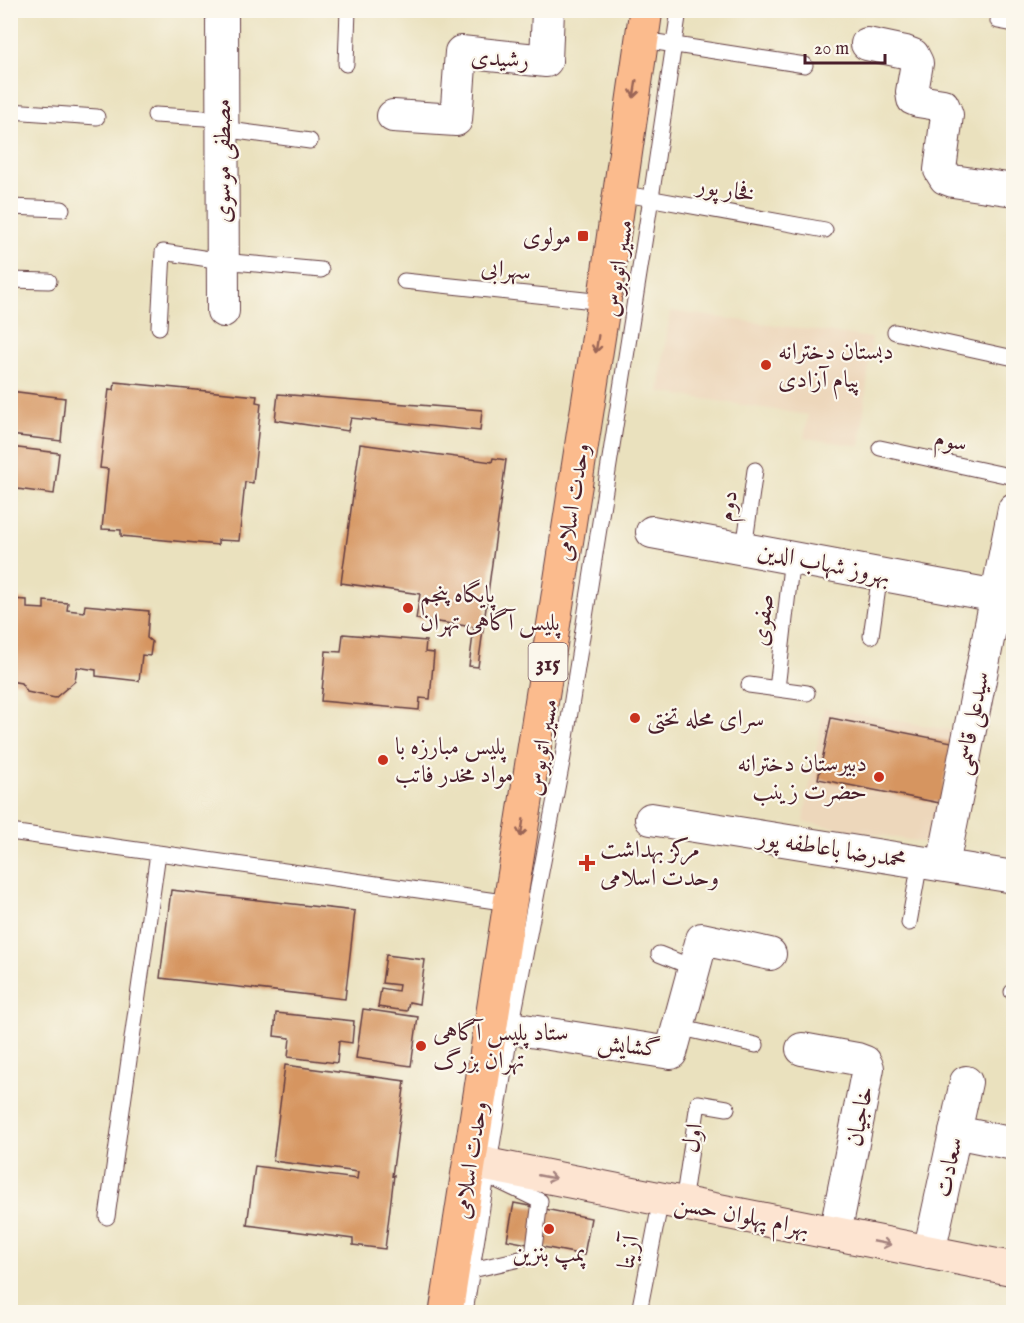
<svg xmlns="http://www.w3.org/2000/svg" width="1024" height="1323" font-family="'IM FELL English',Amiri,serif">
  <rect width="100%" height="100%" fill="#fbf7ec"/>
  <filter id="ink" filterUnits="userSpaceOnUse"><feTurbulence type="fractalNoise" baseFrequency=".0167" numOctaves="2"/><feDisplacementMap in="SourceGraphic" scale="12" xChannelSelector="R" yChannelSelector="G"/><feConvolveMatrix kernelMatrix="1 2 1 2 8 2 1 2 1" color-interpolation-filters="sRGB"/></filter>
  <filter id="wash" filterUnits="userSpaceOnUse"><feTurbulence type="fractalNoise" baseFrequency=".008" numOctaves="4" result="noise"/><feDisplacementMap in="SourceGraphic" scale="24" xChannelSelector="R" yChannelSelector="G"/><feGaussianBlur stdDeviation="1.35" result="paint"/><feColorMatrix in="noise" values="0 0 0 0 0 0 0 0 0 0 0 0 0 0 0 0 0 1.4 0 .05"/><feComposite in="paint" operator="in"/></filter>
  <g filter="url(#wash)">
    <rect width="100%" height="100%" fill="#eae1be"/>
    <path fill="#edd7bb" d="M670 311 872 338 860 446 804 438 808 415 659 392Z
      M824 708 956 731 932 844 803 822Z"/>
    <g id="blocks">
      <path fill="#d69561" d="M115 382 257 396 256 402 261 403 253 483 245 482 239 541 218 540V545L121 536V530L102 529 108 469 100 468 109 389 114 390Z
        M10 391 65 398 61 441 10 435Z
        M278 394 482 410 480 431 351 418 348 431 275 420Z
        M360 444 492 462 493 458 506 460 478 667 469 666 474 627 416 619 420 594 341 583Z
        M10 447 59 453 54 494 10 488Z
        M10 599 27 600V608L44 609V601L68 603 67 610 84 612 85 605 149 611 147 638 152 642 150 656 142 655 139 681 96 676V670L77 667 75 681 55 698 27 692 21 683 10 681Z
        M343 634 426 641 425 652 434 653 430 699 420 698 419 710 321 701 326 651 341 652Z
        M831 718 952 742 940 803 818 779Z
        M171 890 355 911 345 999 160 978Z
        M386 955 425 960 419 1004 409 1002 407 1011 378 1007 381 988 398 991 399 985 382 983Z
        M363 1009 418 1017 411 1066 356 1058Z
        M276 1013 354 1021 352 1043 339 1041 337 1063 288 1057 290 1038 274 1036Z
        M285 1065 405 1081 392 1176 394 1175 385 1249 353 1245V1239L247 1225 255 1166 357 1179 358 1172 273 1161Z
        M514 1203 591 1218 584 1255 507 1240Z"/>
    </g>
  </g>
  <g filter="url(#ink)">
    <use href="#blocks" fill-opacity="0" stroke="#623c41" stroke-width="1.5"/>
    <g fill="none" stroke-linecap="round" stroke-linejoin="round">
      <g stroke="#623c41" stroke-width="17">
        <path id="lane" d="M998 21 1014 24
          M643 40 805 65
          M346 64 348 10
          M10 111 97 117
          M155 115 222 119
          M222 129 310 141
          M620 193 825 230
          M10 207 62 209
          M10 280 49 281
          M404 281 604 302
          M159 327 163 252 222 261 321 270
          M895 332 1014 358
          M880 448 1014 477
          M744 549 755 470
          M871 636 880 574
          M749 685 807 693
          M777 689 792 557
          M10 832 510 903
          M909 923 920 862
          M659 954 694 968
          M1012 992H1014
          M678 1027 756 1045
          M683 1203 698 1103 727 1108
          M107 1217 158 853
          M467 1276 472 1270 533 1256 540 1201 490 1177
          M465 1312 511 1028 563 757 651 198 679 10
          M639 1312 661 1199"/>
      </g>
      <g stroke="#623c41" stroke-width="34">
        <path id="street" d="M222 10 223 311
          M867 44 905 52 913 55 917 63 912 92 913 99 918 101 943 105 947 115 940 170 945 178 953 181 1014 190
          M393 116 456 120 461 52 546 61 548 10
          M652 532 997 596
          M651 819 1014 877
          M943 865 1014 509
          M491 1026 511 1028 671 1053 702 939 770 954
          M802 1049 857 1059 865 1062 868 1068 835 1234
          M955 1132 1014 1144
          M929 1253 966 1082"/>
      </g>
      <g stroke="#623c41" stroke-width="35">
        <path id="secondary" d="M471 1159 489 1165 1014 1269"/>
      </g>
      <g stroke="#623c41" stroke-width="35">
        <path id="primary" d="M446 1312 604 302 646 10"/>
      </g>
      <use href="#lane" stroke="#fff" stroke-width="15"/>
      <use href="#street" stroke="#fff" stroke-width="32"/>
      <use href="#secondary" stroke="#fde4d1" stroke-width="33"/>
      <use href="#primary" stroke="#fbbb8d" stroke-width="33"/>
    </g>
    <defs><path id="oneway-shaft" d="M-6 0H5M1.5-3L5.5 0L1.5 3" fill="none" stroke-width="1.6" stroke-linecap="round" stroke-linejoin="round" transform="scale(1.5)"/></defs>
    <g stroke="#9a6557">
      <use href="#oneway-shaft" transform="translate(635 89) rotate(99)"/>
      <use href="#oneway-shaft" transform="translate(597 344) rotate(99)"/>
      <use href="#oneway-shaft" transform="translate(522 828) rotate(99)"/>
    </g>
    <g stroke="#a4827e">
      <use href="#oneway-shaft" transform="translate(547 1177) rotate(11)"/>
      <use href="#oneway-shaft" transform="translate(882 1243) rotate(11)"/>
    </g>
  </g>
  <g fill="#c8321e" stroke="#fbf7ec" stroke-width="2">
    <rect x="577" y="230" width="12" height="12" rx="3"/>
    <circle cx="766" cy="365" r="6"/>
    <circle cx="408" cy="608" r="6"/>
    <circle cx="635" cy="718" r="6"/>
    <circle cx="383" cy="760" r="6"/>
    <circle cx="879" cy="777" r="6"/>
    <path d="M584 854h6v6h6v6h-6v6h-6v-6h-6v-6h6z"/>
    <circle cx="421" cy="1046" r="6"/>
    <circle cx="549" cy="1229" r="6"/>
  </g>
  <g text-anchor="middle" stroke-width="4.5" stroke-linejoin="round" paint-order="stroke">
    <rect fill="#fbf7ec" stroke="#7f6065" stroke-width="1.5" x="528.5" y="643" width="39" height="38" rx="4.5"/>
    <g font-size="22" font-weight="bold" fill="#4a1f2b">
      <text x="548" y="670">315</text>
    </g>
    <g font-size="24" fill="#4a1f2b" stroke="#fbf7ec">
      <text transform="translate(500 58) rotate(4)" y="8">رشیدی</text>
      <text transform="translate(222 161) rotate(-90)" y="8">مصطفی موسوی</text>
      <text transform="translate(726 189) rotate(10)" y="8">فخار پور</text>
      <text transform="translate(617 268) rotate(-81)" y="8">مسیر اتوبوس</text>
      <text transform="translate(506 269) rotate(6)" y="8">سهرابی</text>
      <text transform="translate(951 440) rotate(12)" y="8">سوم</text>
      <text transform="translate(572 502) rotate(-81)" y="8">وحدت اسلامی</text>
      <text transform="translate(727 506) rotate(-82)" y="8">دوم</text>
      <text transform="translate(824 563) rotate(11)" y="8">بهروز شهاب الدین</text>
      <text transform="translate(762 620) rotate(-83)" y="8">صفوی</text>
      <text transform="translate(971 723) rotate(-79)" y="8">سیدعلی قاسمی</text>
      <text transform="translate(541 747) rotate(-80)" y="8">مسیر اتوبوس</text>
      <text transform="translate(832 848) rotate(9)" y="8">محمدرضا باعاطفه پور</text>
      <text transform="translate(629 1045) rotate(7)" y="8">گشایش</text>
      <text transform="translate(859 1116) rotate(-79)" y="8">خاجیان</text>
      <text transform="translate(692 1138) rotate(-81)" y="8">اول</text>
      <text transform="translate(470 1160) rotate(-81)" y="8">وحدت اسلامی</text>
      <text transform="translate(948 1167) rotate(-78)" y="8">سعادت</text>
      <text transform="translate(742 1215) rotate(11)" y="8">بهرام پهلوان حسن</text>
      <text transform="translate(628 1252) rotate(-79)" y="8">آزیتا</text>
    </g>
    <g font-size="24" fill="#4a1f2b" stroke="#fbf7ec" text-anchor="start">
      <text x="571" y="244" text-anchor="end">مولوی</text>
      <text x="778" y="359">دبستان دخترانه<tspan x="778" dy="28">پیام آزادی</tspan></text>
      <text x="420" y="602">پایگاه پنجم<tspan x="420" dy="28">پلیس آگاهی تهران</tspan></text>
      <text x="647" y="726">سرای محله تختی</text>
      <text x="395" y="754">پلیس مبارزه با<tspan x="395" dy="28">مواد مخدر فاتب</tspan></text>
      <text x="867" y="771" text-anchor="end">دبیرستان دخترانه<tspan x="867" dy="28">حضرت زینب</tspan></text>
      <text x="600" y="857">مرکز بهداشت<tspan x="600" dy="28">وحدت اسلامی</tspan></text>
      <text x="433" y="1040">ستاد پلیس آگاهی<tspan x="433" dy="28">تهران بزرگ</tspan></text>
      <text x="549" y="1261" text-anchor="middle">پمپ بنزین</text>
    </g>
  </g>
  <rect width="1024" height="1323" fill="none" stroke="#fbf7ec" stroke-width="36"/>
  <path d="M805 54v9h80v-9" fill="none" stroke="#4a1f2b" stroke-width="3"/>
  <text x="814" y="54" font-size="18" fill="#4a1f2b" stroke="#fbf7ec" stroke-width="4.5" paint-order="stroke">20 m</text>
</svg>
